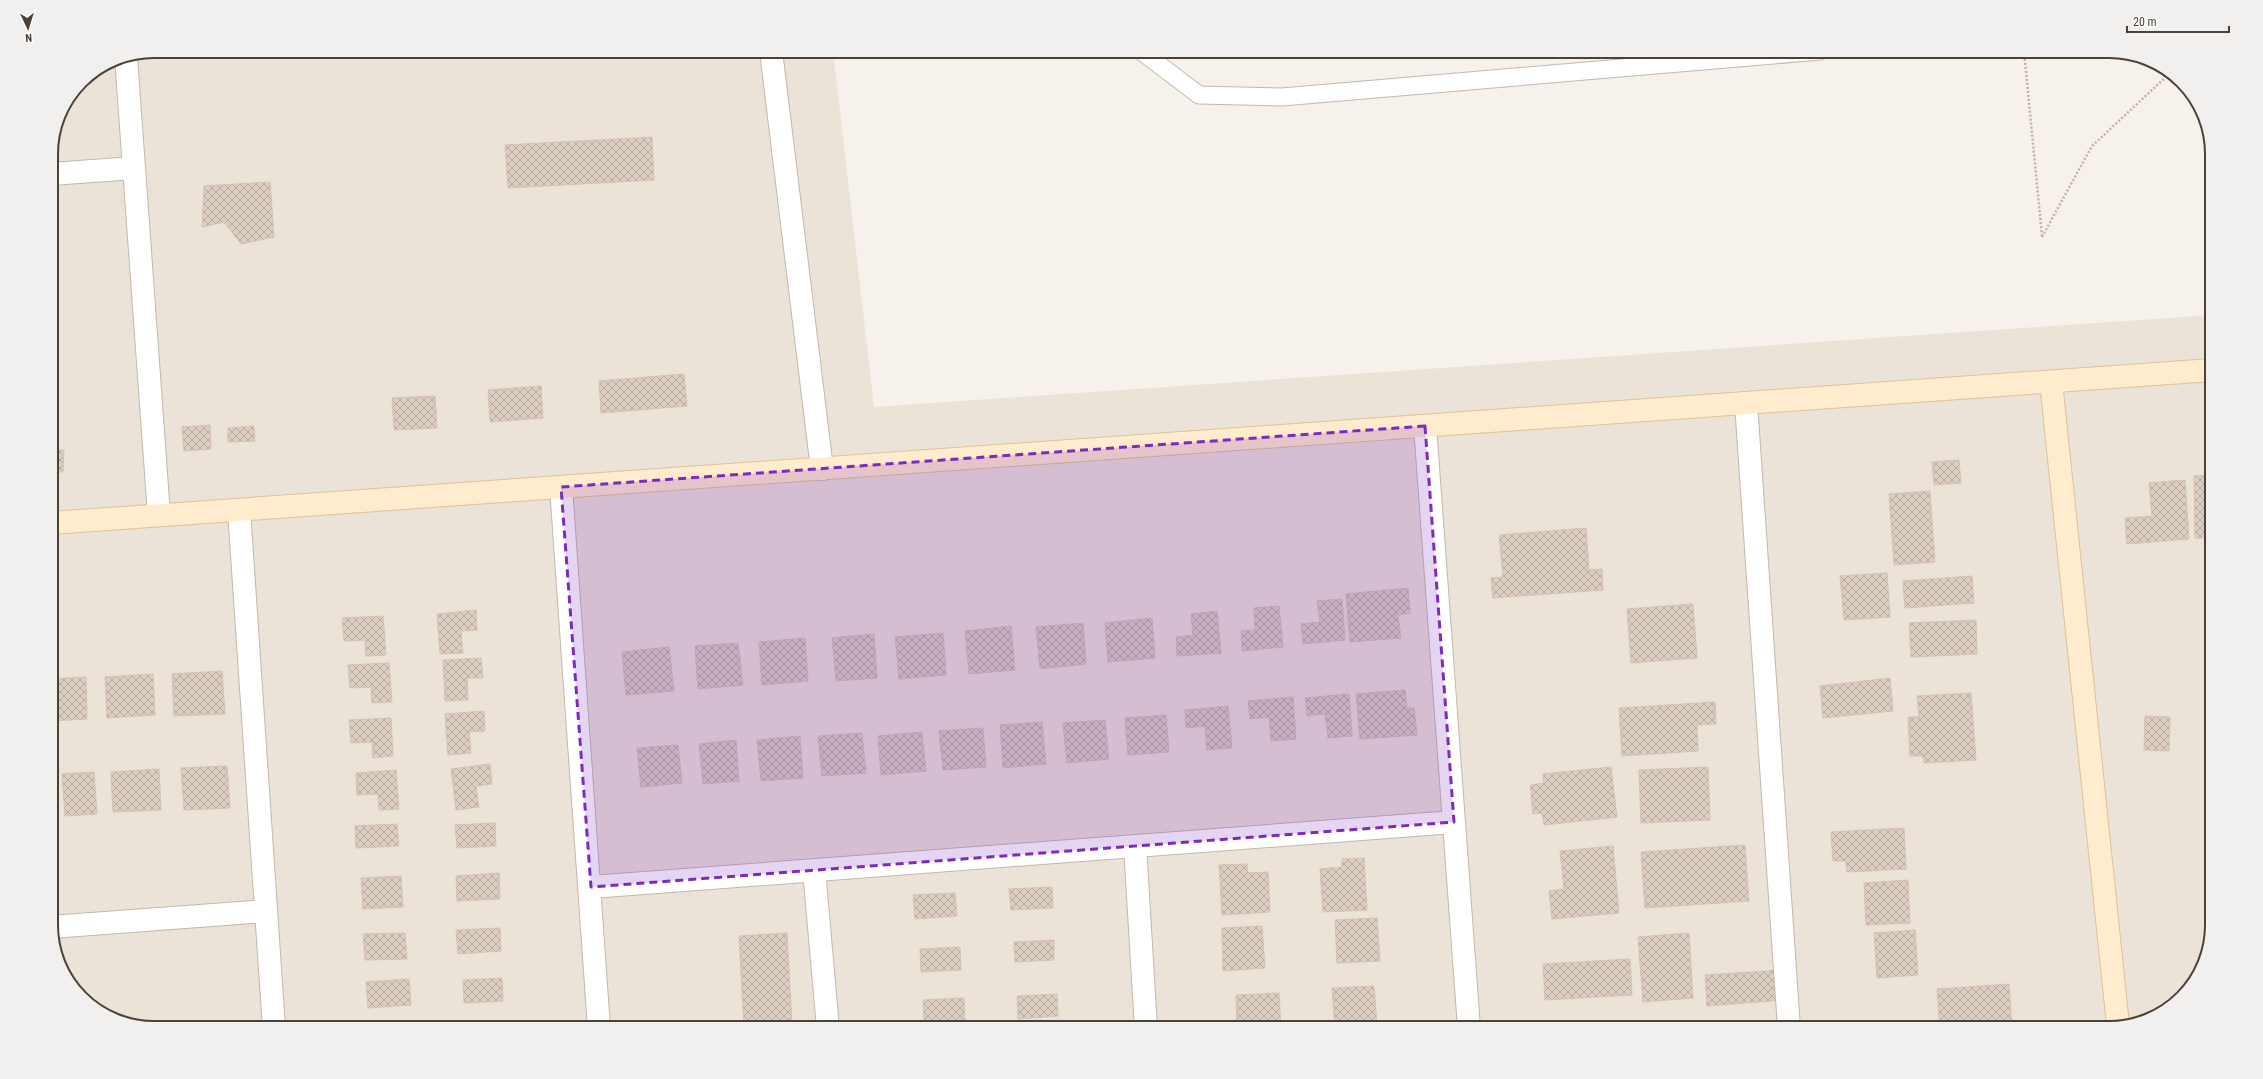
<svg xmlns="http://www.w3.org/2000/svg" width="2263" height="1079" font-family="'Roboto Condensed',sans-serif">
  <defs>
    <pattern id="building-cross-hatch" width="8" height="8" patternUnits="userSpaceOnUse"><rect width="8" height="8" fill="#ddcec2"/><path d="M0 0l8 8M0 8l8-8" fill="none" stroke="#b5a99e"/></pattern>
  </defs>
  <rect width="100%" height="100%" fill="#f7f1eb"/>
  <path fill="#ebe2d8" d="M154 51H833L874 407 2212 315V925L2204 964 2166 1010 2109 1028H154L115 1020 69 982 51 932V148L59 115 81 81 115 59Z"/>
  <path fill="url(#building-cross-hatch)" stroke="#d5c2b1" d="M652 137 654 180 508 188 505 145Z
    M270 182 274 237 241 244 224 222 202 227 204 186Z
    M684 374 687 406 601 413 599 381Z
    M541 386 543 418 490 422 488 390Z
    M435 396 437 428 394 430 392 398Z
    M210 425 211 449 184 451 182 427Z
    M254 426 255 441 228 442V428Z
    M51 450H64L63 472H51Z
    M1959 460 1961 483 1934 485 1932 462Z
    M2212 475V538H2195L2194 476Z
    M2185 480 2189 539 2127 544 2125 518 2152 516 2149 483Z
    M1930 491 1935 562 1894 565 1889 494Z
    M1586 528 1589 570 1602 569 1603 590 1493 598 1491 578 1503 577 1499 535Z
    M1887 573 1890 617 1844 620 1840 576Z
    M1972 576 1974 603 1905 608 1903 581Z
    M1408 588 1410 613 1398 615 1401 638 1350 642 1346 594Z
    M1342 599 1345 640 1303 644 1301 624 1320 622 1317 601Z
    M1693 604 1697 658 1631 663 1627 609Z
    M1279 606 1283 647 1242 651 1241 631 1255 630 1254 608Z
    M476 610 477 630 461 631 463 653 440 654 437 614Z
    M1217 611 1221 653 1177 656 1176 637 1193 635 1191 614Z
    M383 616 386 655 366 656 365 640 344 641 342 618Z
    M1152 618 1155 658 1108 662 1105 623Z
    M1976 620 1977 654 1911 657 1909 623Z
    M1083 623 1086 664 1040 669 1036 627Z
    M1011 626 1015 670 969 674 965 631Z
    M943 633 946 675 899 679 895 637Z
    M874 634 877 678 836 681 832 638Z
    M805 638 808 681 762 685 759 642Z
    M738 643 743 685 698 689 695 646Z
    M669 647 674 691 626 695 622 652Z
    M481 658 483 678H467L468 700 445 701 443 660Z
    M389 663 392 702 372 703 371 687 350 688 348 665Z
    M222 671 225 714 174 716 172 674Z
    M153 674 155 715 107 718 105 677Z
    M86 677 87 719 51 721V679Z
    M1890 678 1893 711 1823 718 1820 686Z
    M1405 690 1407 708H1414L1417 735 1360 739 1356 694Z
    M1971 693 1976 760 1924 763 1923 756H1910L1908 717H1919L1917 696Z
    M1349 694 1352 736 1328 738 1325 714 1307 716 1305 698Z
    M1293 697 1296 739 1271 741 1269 717 1250 719 1248 701Z
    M1715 702 1716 724 1697 725 1698 751 1622 756 1619 708Z
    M1228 706 1232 748 1207 750 1205 726 1186 728 1185 710Z
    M484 711 485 731 469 732 471 753 448 755 445 714Z
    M1166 715 1169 752 1128 755 1125 718Z
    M2145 716 2170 717 2169 751 2144 750Z
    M391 718 393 756 373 758 372 742 351 743 349 720Z
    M1105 720 1109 759 1067 763 1063 723Z
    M1042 722 1046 764 1003 768 1000 725Z
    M983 728 986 767 943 770 939 731Z
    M922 732 926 771 881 775 878 736Z
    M862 733 866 773 822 776 818 736Z
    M800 736 803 778 761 781 757 740Z
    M736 740 739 781 703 784 699 744Z
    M678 745 682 783 641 787 637 748Z
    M490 764 492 784 476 786 479 807 456 810 451 769Z
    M227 766 230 808 184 810 181 768Z
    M1611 767 1617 817 1544 825 1542 813 1533 814 1530 785 1544 783 1543 774Z
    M1708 767 1710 820 1641 823 1639 770Z
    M159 769 161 810 113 812 111 772Z
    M396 770 399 809 379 810 378 794 357 795 356 773Z
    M94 772 97 814 65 816 62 774Z
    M495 823 496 846 457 848 455 825Z
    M397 824 399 846 356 848 355 826Z
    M1904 828 1906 869 1847 872 1846 861H1833L1831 832Z
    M1745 845 1749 901 1645 908 1641 852Z
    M1613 846 1619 913 1552 919 1549 891 1564 889 1560 851Z
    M1364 858 1367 910 1323 912 1320 869 1342 867V859Z
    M1247 864 1248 873 1268 872 1270 912 1222 915 1219 865Z
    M499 873 500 899 457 901 456 876Z
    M401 876 403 907 363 909 361 878Z
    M1908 880 1910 923 1866 925 1864 883Z
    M1052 887 1053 908 1011 910 1009 889Z
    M955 893 957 916 915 919 913 895Z
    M1377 918 1380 961 1337 963 1335 920Z
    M1262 926 1265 968 1223 971 1222 928Z
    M500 928 501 951 458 954 456 930Z
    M1915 930 1918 975 1877 978 1874 933Z
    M405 933 407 959 365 960 363 934Z
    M787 933 792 1025 744 1028 739 936Z
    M1689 933 1693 998 1643 1002 1638 937Z
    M1054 940V960L1015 962 1014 942Z
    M960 947 961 970 921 972 920 949Z
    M1630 959 1632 995 1545 1000 1543 964Z
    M1781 970 1783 1000 1707 1006 1705 975Z
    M502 978 503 1001 464 1003 463 980Z
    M409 979 411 1005 368 1008 366 982Z
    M2009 984 2012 1028H1940L1937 989Z
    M1374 986 1377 1026 1335 1028 1332 988Z
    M1279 993 1281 1028H1237L1236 995Z
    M1057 994 1058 1016 1018 1019 1017 996Z
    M964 998 965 1021 924 1023 923 1000Z"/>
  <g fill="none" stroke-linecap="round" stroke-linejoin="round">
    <g stroke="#c3b8ac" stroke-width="19">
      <path id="lane" d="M1141 51 1199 95 1282 97 1820 51"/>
    </g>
    <g stroke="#c3b8ac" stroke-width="24">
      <path id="street" d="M771 51 822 469
        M126 57 159 515
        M51 174 134 168
        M1746 403 1789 1028
        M1425 426 1469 1028
        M561 487 599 1028
        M239 510 274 1028
        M1135 846 1146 1028
        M814 870 828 1028
        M591 887 1454 822
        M51 927 266 911"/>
    </g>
    <g stroke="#dec199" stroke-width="24">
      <path id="secondary" d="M2051 382 2118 1025
        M51 523 2212 370"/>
    </g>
    <path stroke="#c7b19c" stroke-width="2.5" stroke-dasharray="2 2" stroke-linecap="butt" d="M2024 51 2042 236
      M2042 237 2092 146 2168 75"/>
    <use href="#lane" stroke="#fff" stroke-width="17"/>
    <use href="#street" stroke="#fff" stroke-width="22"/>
    <use href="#secondary" stroke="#ffebcd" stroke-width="22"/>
  </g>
  <path fill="#7b2cbf" fill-opacity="0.2" stroke="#7b2cbf" stroke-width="3" stroke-dasharray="8 5" stroke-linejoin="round" d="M1425 426 1454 822 591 887 561 487Z"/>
  <path d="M0 0H2263V1079H0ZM154 58H2109A96 96 0 0 1 2205 154V925A96 96 0 0 1 2109 1021H154A96 96 0 0 1 58 925V154A96 96 0 0 1 154 58Z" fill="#f1f0ef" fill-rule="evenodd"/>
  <path fill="none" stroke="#4c4137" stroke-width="2" d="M154 58H2109A96 96 0 0 1 2205 154V925A96 96 0 0 1 2109 1021H154A96 96 0 0 1 58 925V154A96 96 0 0 1 154 58Z"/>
  <g transform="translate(28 28) rotate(176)" stroke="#ffffff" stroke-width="3" paint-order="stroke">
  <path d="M0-3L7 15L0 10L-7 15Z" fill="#4c4137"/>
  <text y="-6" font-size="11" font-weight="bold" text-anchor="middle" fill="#4c4137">N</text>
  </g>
  <path d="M2127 26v6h102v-6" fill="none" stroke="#4c4137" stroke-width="2"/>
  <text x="2133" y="26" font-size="12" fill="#4c4137" stroke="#ffffff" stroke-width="3" paint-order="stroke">20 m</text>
</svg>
